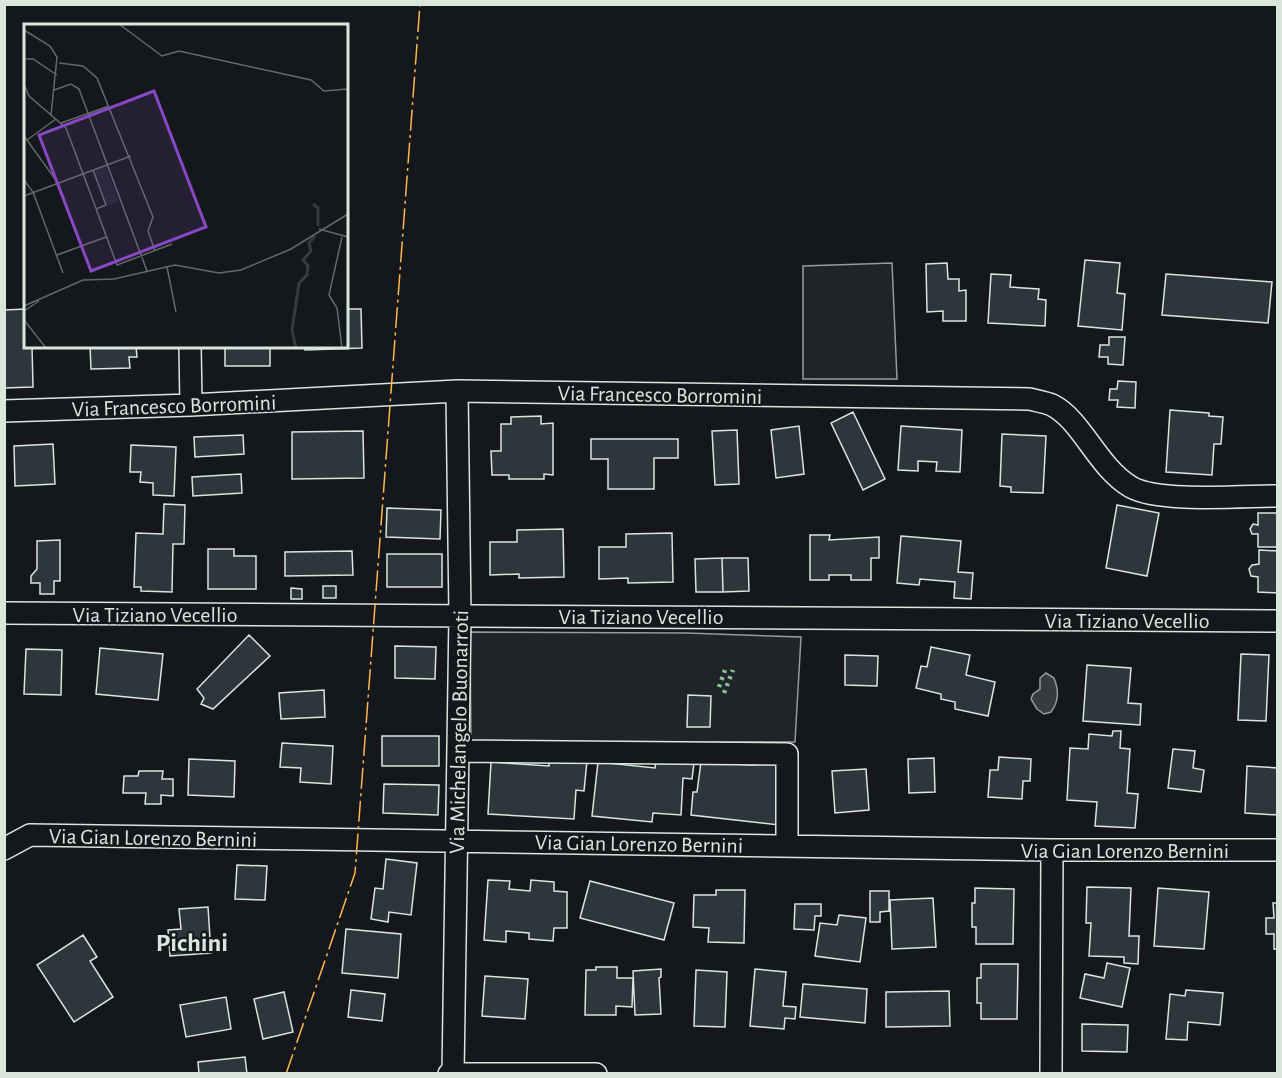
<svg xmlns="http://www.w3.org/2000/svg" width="1282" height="1078" viewBox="0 0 1282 1078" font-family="'Alegreya Sans',sans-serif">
<rect width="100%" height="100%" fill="#14181c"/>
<path fill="#202428" stroke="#939e99" stroke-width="1.5" d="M892,263L897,379H803V266Z
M470,632L687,633L801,637L795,742L471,743Z"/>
<path fill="#363b3e" stroke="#939e99" stroke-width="1.5" d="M1046,673L1054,678C1059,691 1059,701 1051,712L1044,714L1037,709L1031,699L1033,694L1040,689V678Z"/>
<path fill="#2c363c" stroke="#d8e6dc" stroke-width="1.5" d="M1085,260L1120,263L1117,293L1125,294L1122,330L1078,326Z
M947,263L948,279H959V291L966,290V321H943V311L927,312L926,264Z
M991,274L1011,275L1010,287L1039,289L1038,299L1046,300L1045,326L988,323Z
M1166,274L1272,282L1268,323L1162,315Z
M26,309V346H32L33,387L4,388V310Z
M346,309H361L362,348L305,350V346H346Z
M1109,337H1125L1123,365L1108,364V357H1099L1100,345H1109Z
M90,346H136L137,357H129L130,368L91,369Z
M225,346H270V366H225Z
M1118,381L1136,382L1135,408L1117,407L1118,400H1109L1110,389H1117Z
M1170,410L1209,413V416L1223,417L1221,444H1214L1212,475L1166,472Z
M853,412L885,479L863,490L831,423Z
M541,416V424L553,423V475L544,474V479H509V475H492L491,451H501V424H511V417Z
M799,426L804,474L776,478L771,430Z
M901,426L962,430L960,472L936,471L937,462L918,461V471L898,470Z
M737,430L739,484L715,485L712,431Z
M363,431L364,478L292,479V432Z
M1002,434L1046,436L1043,493L1011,492V487L1000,486Z
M243,435L244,454L195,457L194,437Z
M591,439H678V458H654V489H608V459H591Z
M53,444L55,484L15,486L14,446Z
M131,445L176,447L174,496L153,495V483L140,482L141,472H130Z
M241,474L242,493L193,496L192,477Z
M164,504L185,505L184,544H173L172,592L141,591V587H134L136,533L163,534Z
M1117,505L1159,513L1147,576L1106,568Z
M387,508L441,510L440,539L386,537Z
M1258,513H1278V547H1258V534H1252L1250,529L1253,524L1258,525Z
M563,529L564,577L519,578V574L490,575V542H517V530Z
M672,533L673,582L628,583V578L599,579V547H626V534Z
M810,535H830L829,540L879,537V558H871V580H851V575H829V580H810Z
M901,536L961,541L958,572L973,573L971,599L954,598L955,582L920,579L919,585L897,583Z
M60,540V581H54V594H40V583H31V576L37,569V541Z
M208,549H234V556H256V589H208Z
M1259,550L1278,551V593L1258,592V577L1251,576L1249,569L1252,565L1259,564Z
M352,551L353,575L285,576V552Z
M387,554H442V587H387Z
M722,558L723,592H696L695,559Z
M722,558H748L749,591L723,592Z
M323,586H336V598H323Z
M291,588L302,589V599H291Z
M249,635L270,656L213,709L201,704L204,698L197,689Z
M395,646L436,647L435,679L395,678Z
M931,647L970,655L966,675L995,682L988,716L955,709V702L941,699V694L916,688L921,666L927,667Z
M100,648L163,654L158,700L96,694Z
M26,649L62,650L61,695L24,694Z
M1241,654L1269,655L1266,721L1238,720Z
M845,655L878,656L877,686L845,685Z
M1087,665L1131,668L1128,703L1141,704L1140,725L1083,721Z
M324,690L325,717L281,719L279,693Z
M688,695L711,696L710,727H687Z
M1113,731H1121L1120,748L1130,749L1127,793L1138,794L1135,828L1095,826L1097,802L1067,800L1070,748L1088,749L1089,734L1112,736Z
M382,736H439V766H382Z
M282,743L333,746L331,784L300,782L301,768L280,767Z
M1173,749L1195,751L1193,768L1204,770L1201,792L1168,788Z
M999,757L1031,759L1030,781H1023L1022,799L988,797L990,770H998Z
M549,758L587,761L584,791L576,790L574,819L488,814L491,762L549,766Z
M934,758L935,792L909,793L908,759Z
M189,759L235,761L234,797L188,795Z
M656,759L694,763L692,779L683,778L681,815L653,813L652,822L592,816L598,762L655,768Z
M701,762L751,765L781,763L779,825L691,815L693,792H697Z
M1247,766L1278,768V815L1245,813Z
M866,769L869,810L835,813L832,771Z
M139,771H163L162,779H173V796L161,795V804H145L146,793H123L124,776H138Z
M384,784L439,785L438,815L383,813Z
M386,859L417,863L411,915L389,912L388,922L371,919L375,888L383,889Z
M237,865L267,866L265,900L235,899Z
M488,880L510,881L509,889L530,891L531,880L554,882V891L567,892V928H554L553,941L529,939V933L506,931V942L484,940Z
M590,881L674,903L664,940L580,918Z
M1087,887L1131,888L1129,936H1139L1138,964L1124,963V957L1089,956L1091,923H1086Z
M975,888L1014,889L1013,944H976V927H972V903H975Z
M1158,888L1209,892L1204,949L1154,946Z
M716,890H745L744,943L708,942L709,928L693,927L694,895H716Z
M870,891H889V911L880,912V922H870Z
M933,898L936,947L892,949L890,900Z
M1273,903H1278V949H1274V934H1266V918H1274Z
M795,904H821V916H815L814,930L794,929Z
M208,907L211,953L170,956L168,930L181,929L179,909Z
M839,915L866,918L860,962L815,956L820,923L837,925Z
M346,929L401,934L398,978L342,973Z
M83,935L97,957L90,961L113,997L74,1022L37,965Z
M1107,963L1130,968L1122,1007L1080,998L1085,974L1104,978Z
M981,964H1018L1017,1019H981V1003H977V978H981Z
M596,967H617V978H633L632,1007L616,1006V1015H585L586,970H596Z
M661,969V977L659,978L661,1014L635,1015L633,971Z
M755,969L786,972L783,1006L796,1007L795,1019L785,1018L784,1029L750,1026Z
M696,970L727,972L725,1027L694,1026Z
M485,976L528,979L525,1019L482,1016Z
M803,984L867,989L865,1023L800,1017Z
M351,990L385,994L382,1021L348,1017Z
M1186,990L1223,993L1220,1025L1188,1022L1187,1040L1166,1039L1170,994L1185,996Z
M949,991L950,1026L886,1027V992Z
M284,992L293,1032L263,1039L254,999Z
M226,997L231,1029L186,1037L180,1005Z
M1082,1024L1128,1025L1127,1052L1082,1051Z
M245,1057L247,1074H199L198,1062Z"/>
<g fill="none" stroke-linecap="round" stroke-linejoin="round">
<defs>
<path id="minor" d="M190,346L191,405
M4,411L191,405L457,391L1030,399C1037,401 1045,402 1052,405C1082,420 1097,467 1131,487C1159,503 1244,496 1278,496
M4,613L1278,621
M458,751L787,754V845
M4,849L30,835L1052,850H1278
M449,1074H596
M453,1074L460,615L457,391
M1051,1074L1052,850"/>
</defs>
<use href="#minor" stroke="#d8e6dc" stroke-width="24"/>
<use href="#minor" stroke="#14181c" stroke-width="21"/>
<path stroke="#8ac095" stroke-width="4.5" stroke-dasharray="3 4.5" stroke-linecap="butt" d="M719,687L725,670
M724,693L733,670"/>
<path stroke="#ffb74d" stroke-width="1.5" stroke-dasharray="21 4.5 3 4.5" stroke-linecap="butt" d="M286,1074L355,873L420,4"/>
</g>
<g text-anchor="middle" stroke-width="4.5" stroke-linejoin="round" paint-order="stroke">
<g font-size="22" fill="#d8e6dc" stroke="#14181c">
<text transform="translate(660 394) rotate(1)" y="8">Via Francesco Borromini</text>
<text transform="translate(174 405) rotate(-2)" y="8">Via Francesco Borromini</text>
<text x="155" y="622">Via Tiziano Vecellio</text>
<text x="641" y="624">Via Tiziano Vecellio</text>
<text x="1127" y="628">Via Tiziano Vecellio</text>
<text transform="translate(458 732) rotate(-89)" y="8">Via Michelangelo Buonarroti</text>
<text transform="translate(153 837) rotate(1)" y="8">Via Gian Lorenzo Bernini</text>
<text transform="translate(639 843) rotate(1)" y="8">Via Gian Lorenzo Bernini</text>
<text x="1125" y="858">Via Gian Lorenzo Bernini</text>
</g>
<g font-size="26" font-weight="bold" fill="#d8e6dc" stroke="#14181c">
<text x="192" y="951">Pichini</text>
</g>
</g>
<g transform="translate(24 24)">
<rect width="324" height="324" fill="#14181c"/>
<path d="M82,143L95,178L83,182L70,147Z" fill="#202428"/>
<path fill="none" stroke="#363b3e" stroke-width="3" d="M289,180L294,184V202M272,324L268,306L275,259L283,251L284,242L279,236L287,227L285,219L291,212"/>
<path fill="none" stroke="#626a69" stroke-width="1.5" d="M95,0L138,32L155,27L287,56L300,67L324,65M0,6L26,22L33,33L27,91M0,35H9L33,51M35,39L59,42L73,54L129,193L124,207L131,227M0,60L5,72L42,104L93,241L148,220M30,66L47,60L55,65L123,247M37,99L85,82M0,112L34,159L64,240M3,116L32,95M69,146L82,181L72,185M0,156L9,168L39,249M0,172L107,132M295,205L324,213M318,213L305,271L313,284L318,324M33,231L82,213M143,243L152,288M0,282L59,256L90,255L151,241L195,249L217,246L267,225L324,190M0,287L15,277M0,296L22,324"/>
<path fill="#8948c3" fill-opacity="0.15" stroke="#8948c3" stroke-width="3" d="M130,67L182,203L67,247L15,111Z"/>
<rect width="324" height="324" fill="none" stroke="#d8e6dc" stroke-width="3"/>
</g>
<rect width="1282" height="1078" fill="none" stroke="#d8e6dc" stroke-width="12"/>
</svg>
